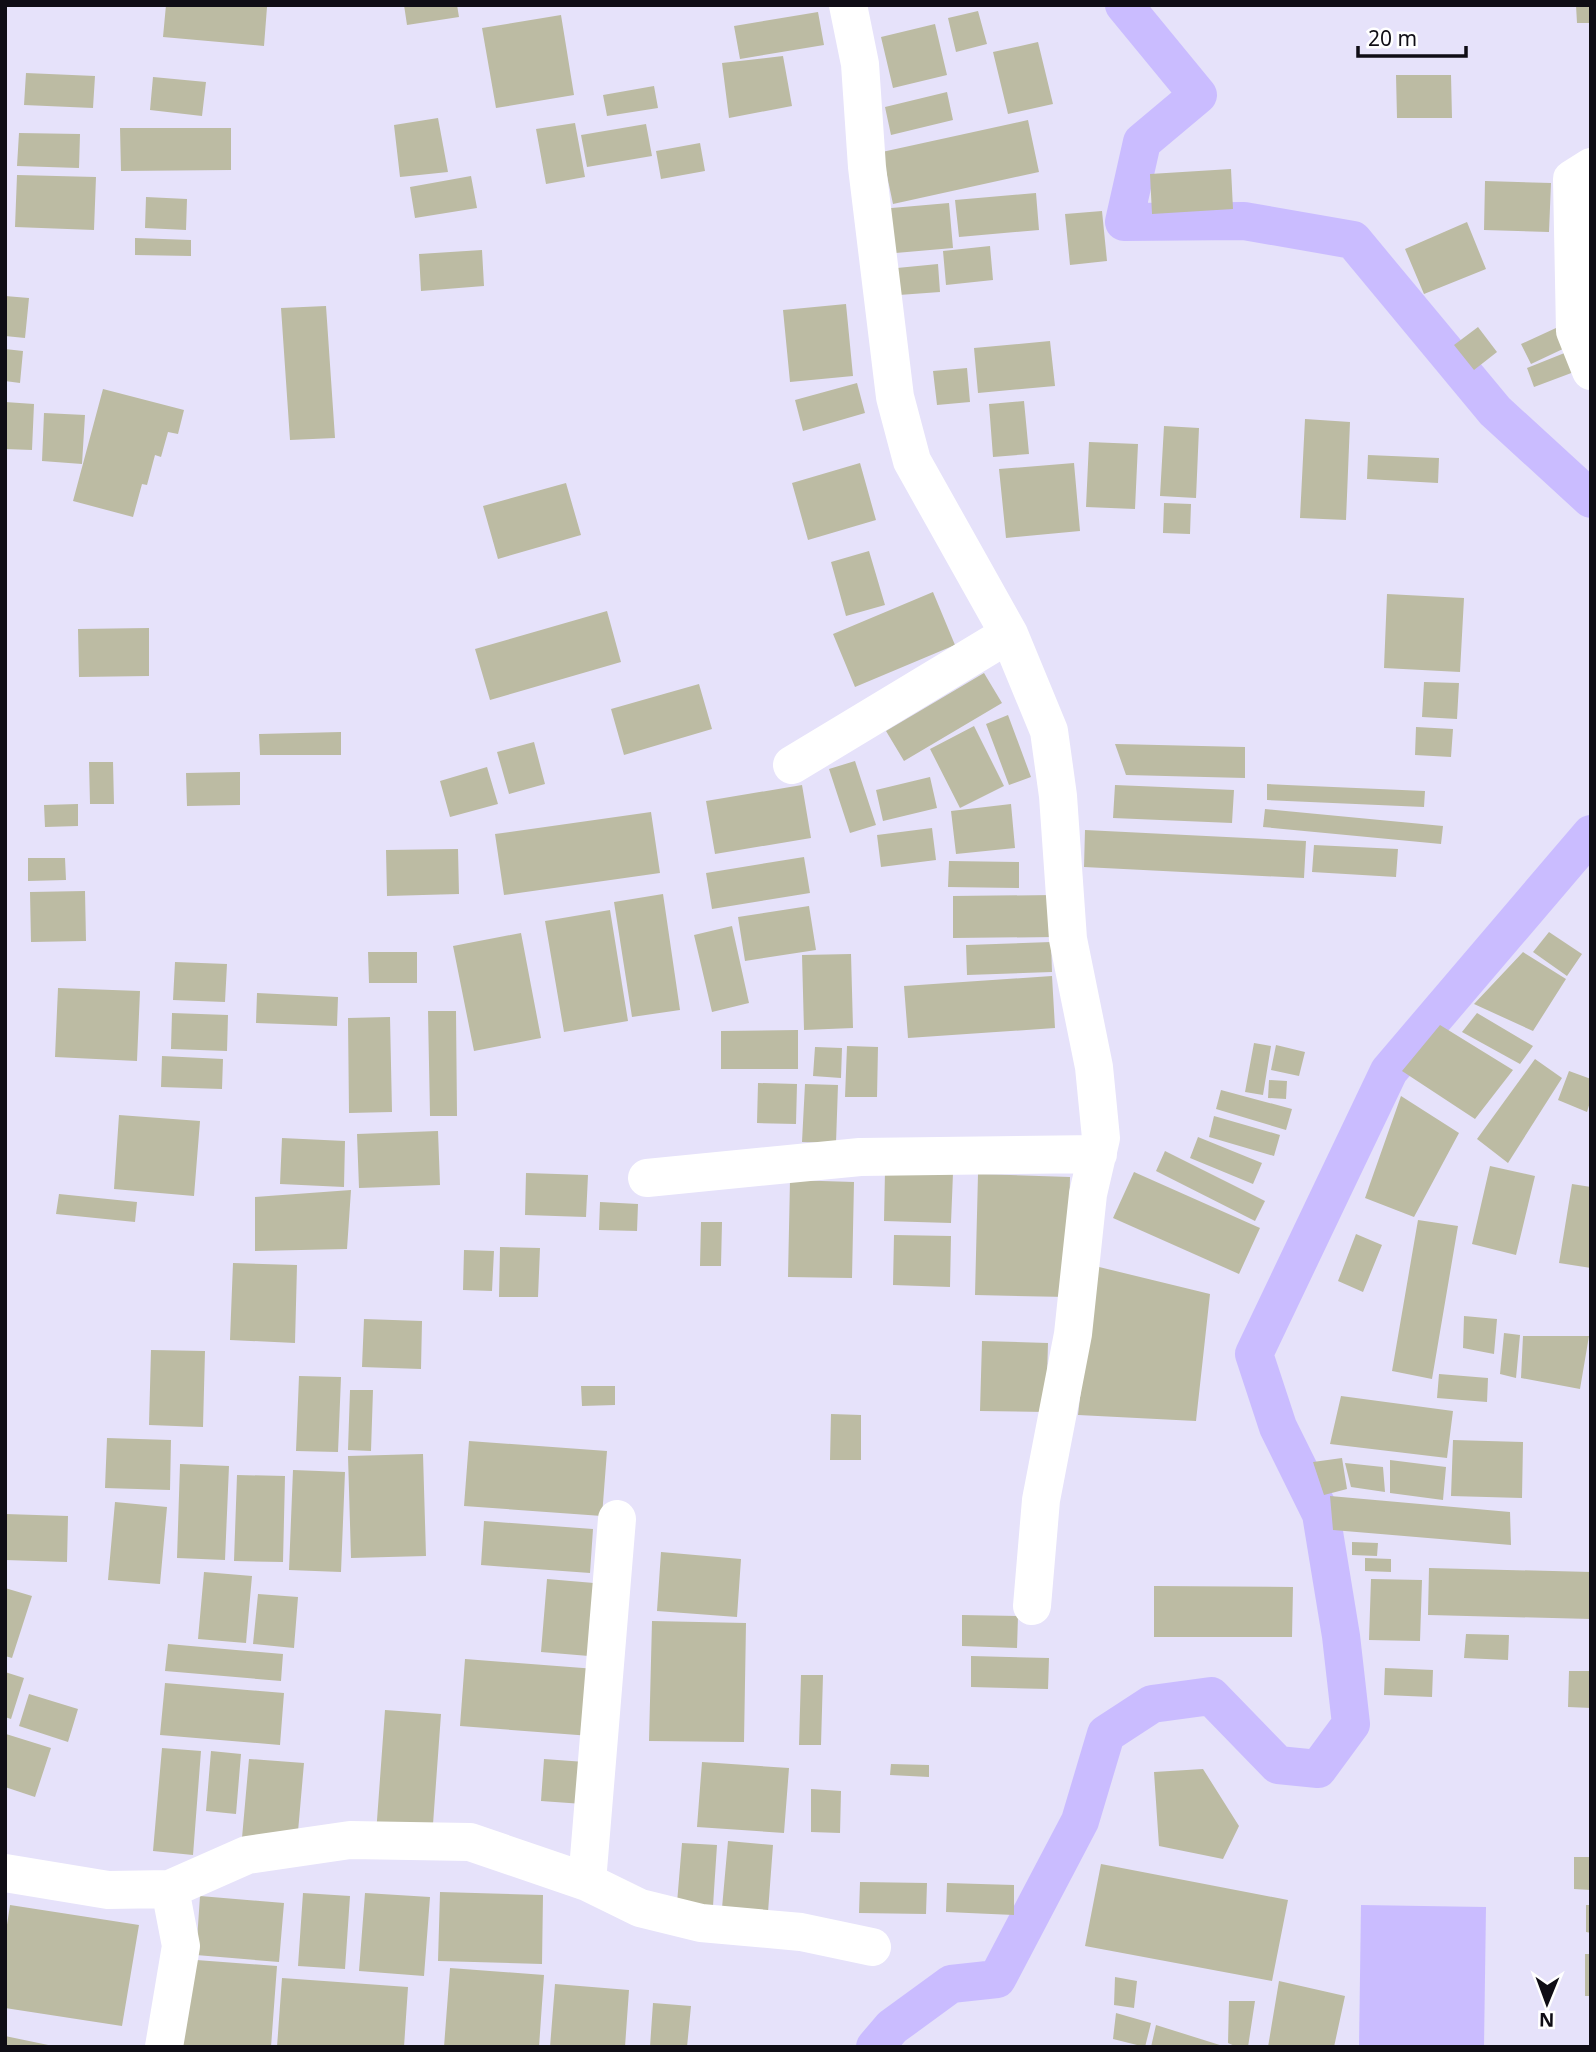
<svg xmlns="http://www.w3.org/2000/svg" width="1596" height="2052" viewBox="0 0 1596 2052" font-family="'Noto Sans',sans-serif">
<rect width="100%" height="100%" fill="#e6e2fa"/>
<path fill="#cabcff" d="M1361,1905L1486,1907L1484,2047H1359Z"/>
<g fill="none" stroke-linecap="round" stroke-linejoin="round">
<path stroke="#cabcff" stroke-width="38" d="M1124,5L1198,95L1142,142L1124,222L1244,221L1353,240L1495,411L1591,499
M875,2047L892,2027L951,1984L997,1979L1080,1821L1106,1734L1152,1704L1211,1696L1278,1765L1318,1769L1351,1724L1341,1636L1321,1514L1278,1427L1254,1354L1389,1071L1591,834"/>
</g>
<path fill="#bcbba3" d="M166,5L267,7L264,46L163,37Z
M404,5H457L459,17L407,25Z
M1576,5H1591V23H1577Z
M978,11L987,44L956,52L948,18Z
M818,12L824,45L740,59L734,26Z
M561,15L574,95L496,108L482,28Z
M935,24L947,75L893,88L881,37Z
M1038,42L1053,104L1008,114L993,52Z
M783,56L792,106L729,118L722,63Z
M26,73L95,76L93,108L24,105Z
M1396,75H1451L1452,118H1397Z
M153,77L206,82L202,116L150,110Z
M654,86L658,108L607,116L603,95Z
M947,92L953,120L891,135L885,107Z
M438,118L448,172L400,177L394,125Z
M1028,120L1039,172L893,204L882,152Z
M575,123L585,177L546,184L536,129Z
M646,124L652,156L587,167L581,135Z
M120,128H231V170L121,171Z
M19,133L80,134L79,168L17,166Z
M700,143L705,171L661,179L656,151Z
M1231,169L1233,209L1152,214L1150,174Z
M17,175L96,177L94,230L15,227Z
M471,176L477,208L415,218L410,187Z
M1485,181L1551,183L1549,232L1484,230Z
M1036,193L1039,230L959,237L955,200Z
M146,197L187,199L186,230L145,228Z
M949,203L953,248L884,254L880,209Z
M1102,211L1107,261L1070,265L1065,214Z
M1467,222L1486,269L1424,294L1405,249Z
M135,238L191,240V256L135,255Z
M990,246L993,280L946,285L943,251Z
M482,250L484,286L421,291L419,254Z
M938,264L940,292L899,295L897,268Z
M5,296L29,298L25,338L5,336Z
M846,304L853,376L790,382L783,310Z
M326,306L335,438L290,440L281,308Z
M1478,327L1497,352L1474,370L1454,345Z
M1556,328L1565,348L1531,364L1521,344Z
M1050,341L1055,386L978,393L974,348Z
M5,349L23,351L20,383L5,381Z
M1567,352L1574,372L1534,387L1527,368Z
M967,368L970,402L937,405L933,371Z
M857,383L865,413L803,431L795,400Z
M103,389L184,410L178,434L168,432L161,457L155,455L147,485L142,484L133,517L73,501Z
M1024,401L1029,454L993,457L989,404Z
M5,402L34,404L32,450L5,449Z
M44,413L85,415L82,464L42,461Z
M1305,419L1350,422L1346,520L1300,518Z
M1164,426L1199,428L1196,498L1160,496Z
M1089,442L1138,444L1135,509L1086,507Z
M1368,455L1439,458L1438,483L1367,479Z
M860,463L876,520L808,540L792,483Z
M1074,463L1080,531L1006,538L999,469Z
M566,483L581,535L498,559L483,506Z
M1164,503L1191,504L1190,534L1163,533Z
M869,551L885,605L846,616L831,562Z
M933,592L955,645L855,687L833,634Z
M1387,594L1464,598L1460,672L1384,668Z
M607,611L621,662L490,700L475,649Z
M149,628V676L79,677L78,629Z
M984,673L1002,703L904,761L886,731Z
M1424,682L1459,683L1457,719L1422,717Z
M699,684L712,729L624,755L611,709Z
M1008,715L1031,777L1009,785L986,724Z
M974,726L1004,786L960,808L930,749Z
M1416,727L1453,729L1451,757L1415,755Z
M341,732V755H260L259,734Z
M534,742L545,784L509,794L497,752Z
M1115,744L1245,747V778L1126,775Z
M855,761L876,825L850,833L829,769Z
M89,762H113L114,804H90Z
M487,767L498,804L450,817L440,781Z
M240,772V805L187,806L186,773Z
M930,777L937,808L883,821L876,790Z
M1267,784L1425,791L1424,807L1267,800Z
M802,785L811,838L715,854L706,801Z
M1115,785L1234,790L1232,823L1113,818Z
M78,804V826L45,827L44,805Z
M1011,804L1015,848L956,854L951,811Z
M1265,809L1443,826L1441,844L1263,827Z
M651,812L660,873L504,895L495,834Z
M932,828L936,860L881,867L877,835Z
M1085,830L1306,841L1304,878L1084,867Z
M1314,845L1398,849L1396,877L1312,872Z
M458,849L459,894L387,896L386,850Z
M804,857L810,893L712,909L706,873Z
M28,858H65L66,880L28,881Z
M949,861L1019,862V888L948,887Z
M85,891L86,941L31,942L30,892Z
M663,894L680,1010L632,1017L614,902Z
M1054,895L1055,937L953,938V896Z
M809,906L816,950L745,961L738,917Z
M610,910L628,1021L564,1032L545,921Z
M732,926L749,1003L712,1012L694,935Z
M1549,932L1582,954L1567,976L1533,952Z
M521,933L541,1038L474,1051L453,946Z
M1051,942L1052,972L967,975L966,945Z
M368,952H417V983H369Z
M1523,952L1566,979L1533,1031L1474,1004Z
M851,954L853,1028L804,1030L802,955Z
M175,962L227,964L225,1002L173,1000Z
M1052,976L1055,1028L908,1038L904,986Z
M58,988L140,991L137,1061L55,1057Z
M257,993L338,997L337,1026L256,1023Z
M428,1011H456L457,1116H430Z
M172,1013L228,1015L227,1051L171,1049Z
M1477,1013L1533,1046L1520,1064L1462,1032Z
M390,1017L392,1112L349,1113L348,1018Z
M1440,1025L1513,1070L1475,1119L1402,1071Z
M798,1030V1069H721V1031Z
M1254,1043L1271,1046L1263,1095L1245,1092Z
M1276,1045L1305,1052L1299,1076L1271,1070Z
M847,1046L878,1047L877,1097H845Z
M815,1047L842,1048L841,1078L813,1076Z
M162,1056L223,1059L222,1089L161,1087Z
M1535,1059L1562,1078L1508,1163L1477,1139Z
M1569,1071L1591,1079V1099L1587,1112L1558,1100Z
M1269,1080L1287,1081L1286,1099L1268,1098Z
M758,1083L797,1084L796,1124L757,1123Z
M805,1084L838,1085L836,1143L802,1142Z
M1221,1090L1292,1109L1286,1130L1216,1109Z
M1401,1096L1459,1133L1414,1217L1365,1198Z
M119,1115L200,1121L194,1196L114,1189Z
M1214,1116L1280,1135L1274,1156L1209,1137Z
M438,1131L440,1185L359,1188L357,1134Z
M1198,1137L1262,1163L1253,1184L1190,1158Z
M282,1138L345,1141L344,1187L280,1184Z
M1165,1151L1265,1201L1255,1221L1156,1171Z
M1490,1166L1535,1176L1516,1255L1472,1244Z
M885,1171L953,1173L951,1223L884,1221Z
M1134,1172L1260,1228L1239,1274L1113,1218Z
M526,1173L588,1175L586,1217L525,1215Z
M978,1174L1070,1177L1067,1297L975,1295Z
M790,1180L854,1182L852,1278L788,1277Z
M1572,1184L1591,1187V1268L1559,1263Z
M351,1190L347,1249L255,1251V1197Z
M59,1194L137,1202L135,1222L56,1214Z
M600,1202L638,1204L637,1231L599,1230Z
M1418,1220L1458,1226L1432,1379L1392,1371Z
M701,1222H722L721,1266H700Z
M1356,1234L1382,1245L1363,1292L1338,1281Z
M894,1235L951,1236L950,1287L893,1285Z
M500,1247L540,1248L538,1297H499Z
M464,1250L494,1251L492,1291L463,1290Z
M233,1263L297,1265L295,1343L230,1340Z
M1095,1266L1210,1294L1196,1421L1078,1415Z
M1464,1316L1497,1319L1494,1354L1463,1348Z
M364,1319L422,1321L421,1369L362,1367Z
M1504,1333L1520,1335L1516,1378L1500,1374Z
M1523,1336H1589L1580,1389L1521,1378Z
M982,1341L1048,1343L1046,1412L980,1411Z
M151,1350L205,1351L203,1427L149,1425Z
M1439,1374L1488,1378L1487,1402L1437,1398Z
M299,1376L341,1377L338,1452L296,1451Z
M581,1386H615V1405L582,1406Z
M350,1390H373L371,1451L348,1450Z
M1341,1396L1453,1411L1447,1458L1330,1444Z
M831,1414L861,1415V1460H830Z
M107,1438L171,1440L170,1490L105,1488Z
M1453,1440L1523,1442L1522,1498L1451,1496Z
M469,1441L607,1451L602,1516L464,1506Z
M423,1454L426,1556L351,1558L348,1456Z
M1342,1458L1347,1489L1324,1495L1313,1462Z
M1390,1460L1446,1467L1443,1500L1390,1493Z
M1345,1463L1383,1467L1385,1492L1351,1487Z
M180,1464L229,1466L225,1560L177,1558Z
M293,1470L345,1472L341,1572L289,1570Z
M237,1475L285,1476L283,1562L234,1561Z
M1330,1496L1510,1512L1511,1545L1333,1530Z
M115,1502L167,1507L160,1584L108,1580Z
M5,1514L68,1516L67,1562L5,1560Z
M484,1521L593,1529L590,1573L481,1565Z
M1352,1542L1378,1543L1377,1556L1352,1555Z
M661,1552L741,1559L737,1617L657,1611Z
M1365,1558L1391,1559V1572L1365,1571Z
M1429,1568L1591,1572V1619L1428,1615Z
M204,1572L252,1576L246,1643L198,1639Z
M547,1579L594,1583L589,1656L541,1652Z
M1371,1579L1422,1580L1420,1641L1369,1640Z
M1154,1586L1293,1587L1292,1637H1154Z
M5,1588L32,1596L12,1658L5,1656Z
M258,1594L298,1597L294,1648L253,1644Z
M962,1615L1018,1616L1017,1648L962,1646Z
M652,1621L746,1623L744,1742L649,1741Z
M1466,1634L1509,1635L1508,1660L1464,1658Z
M168,1644L283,1654L281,1681L165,1671Z
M971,1656L1049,1658L1048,1689L971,1687Z
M465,1659L596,1669L591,1736L460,1726Z
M1385,1668L1433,1670L1432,1697L1384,1695Z
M1569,1671H1591V1708L1568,1707Z
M5,1672L24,1678L11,1719L5,1717Z
M801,1675H823L821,1745H799Z
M165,1683L284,1693L280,1745L160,1735Z
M29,1694L78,1709L68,1742L19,1726Z
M385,1710L441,1714L432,1838L376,1834Z
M6,1734L51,1748L35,1797L5,1787Z
M162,1748L201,1751L193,1855L153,1851Z
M211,1751L241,1754L236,1814L206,1811Z
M249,1759L304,1763L297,1843L242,1838Z
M544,1759L585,1762L583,1804L541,1801Z
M702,1762L789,1768L784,1833L697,1827Z
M891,1764L929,1765V1777L890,1775Z
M1203,1769L1239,1826L1223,1859L1159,1846L1154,1772Z
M811,1789L841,1791L840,1833L811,1832Z
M728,1841L773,1845L768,1912L722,1908Z
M682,1843L717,1845L713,1906L677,1903Z
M1574,1857H1591V1890L1574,1889Z
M1101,1864L1288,1900L1272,1981L1085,1946Z
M860,1882L927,1883L926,1914L859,1913Z
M947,1883L1014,1885V1915L946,1912Z
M440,1892L543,1895L542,1964L438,1961Z
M303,1893L350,1896L345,1969L298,1966Z
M365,1893L430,1897L424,1976L359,1971Z
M200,1896L284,1903L279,1962L196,1955Z
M10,1905L139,1925L122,2026L5,2008V1938Z
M1586,1905H1591V1933L1586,1932Z
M1585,1954H1591V1996H1585Z
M183,1959L277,1966L271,2047H177Z
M450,1968L544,1975L539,2047H444Z
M1115,1977L1137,1981L1134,2008L1114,2005Z
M282,1978L408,1987L404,2047H277Z
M1279,1981L1345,1996L1334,2047H1268Z
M555,1984L629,1990L625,2047H550Z
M1229,2001H1255L1248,2047H1237L1228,2043Z
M653,2003L691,2006L687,2047H650Z
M1116,2013L1151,2023L1145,2047L1113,2039Z
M1156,2025L1223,2046V2047H1151Z
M5,2036L53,2046V2047H5Z"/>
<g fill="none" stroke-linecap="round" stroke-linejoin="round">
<path stroke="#fff" stroke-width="38" d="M848,5L860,64L867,167L895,397L912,461L1009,634L1049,731L1058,796L1068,939L1094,1067L1101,1138L1088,1194L1073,1334L1041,1500L1032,1606
M1591,167L1572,179L1575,331L1591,371
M792,765L1009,634
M647,1178L860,1157L1098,1154
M5,1873L108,1890L170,1889L247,1855L350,1840L470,1842L587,1882L640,1908L701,1923L801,1932L872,1947
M587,1882L617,1519
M164,2047L181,1946L170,1889"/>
</g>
<rect width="1596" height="2052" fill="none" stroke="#0f0d15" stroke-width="14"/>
<g transform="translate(1547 2003) rotate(181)" stroke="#ffffff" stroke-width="5" paint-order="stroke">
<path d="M0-5L12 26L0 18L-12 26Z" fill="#0f0d15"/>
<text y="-10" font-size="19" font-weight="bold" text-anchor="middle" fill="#0f0d15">N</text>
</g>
<path d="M1358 46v10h108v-10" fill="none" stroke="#0f0d15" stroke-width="3.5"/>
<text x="1368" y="46" font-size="21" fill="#0f0d15" stroke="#ffffff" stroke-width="5" paint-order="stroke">20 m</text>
</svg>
